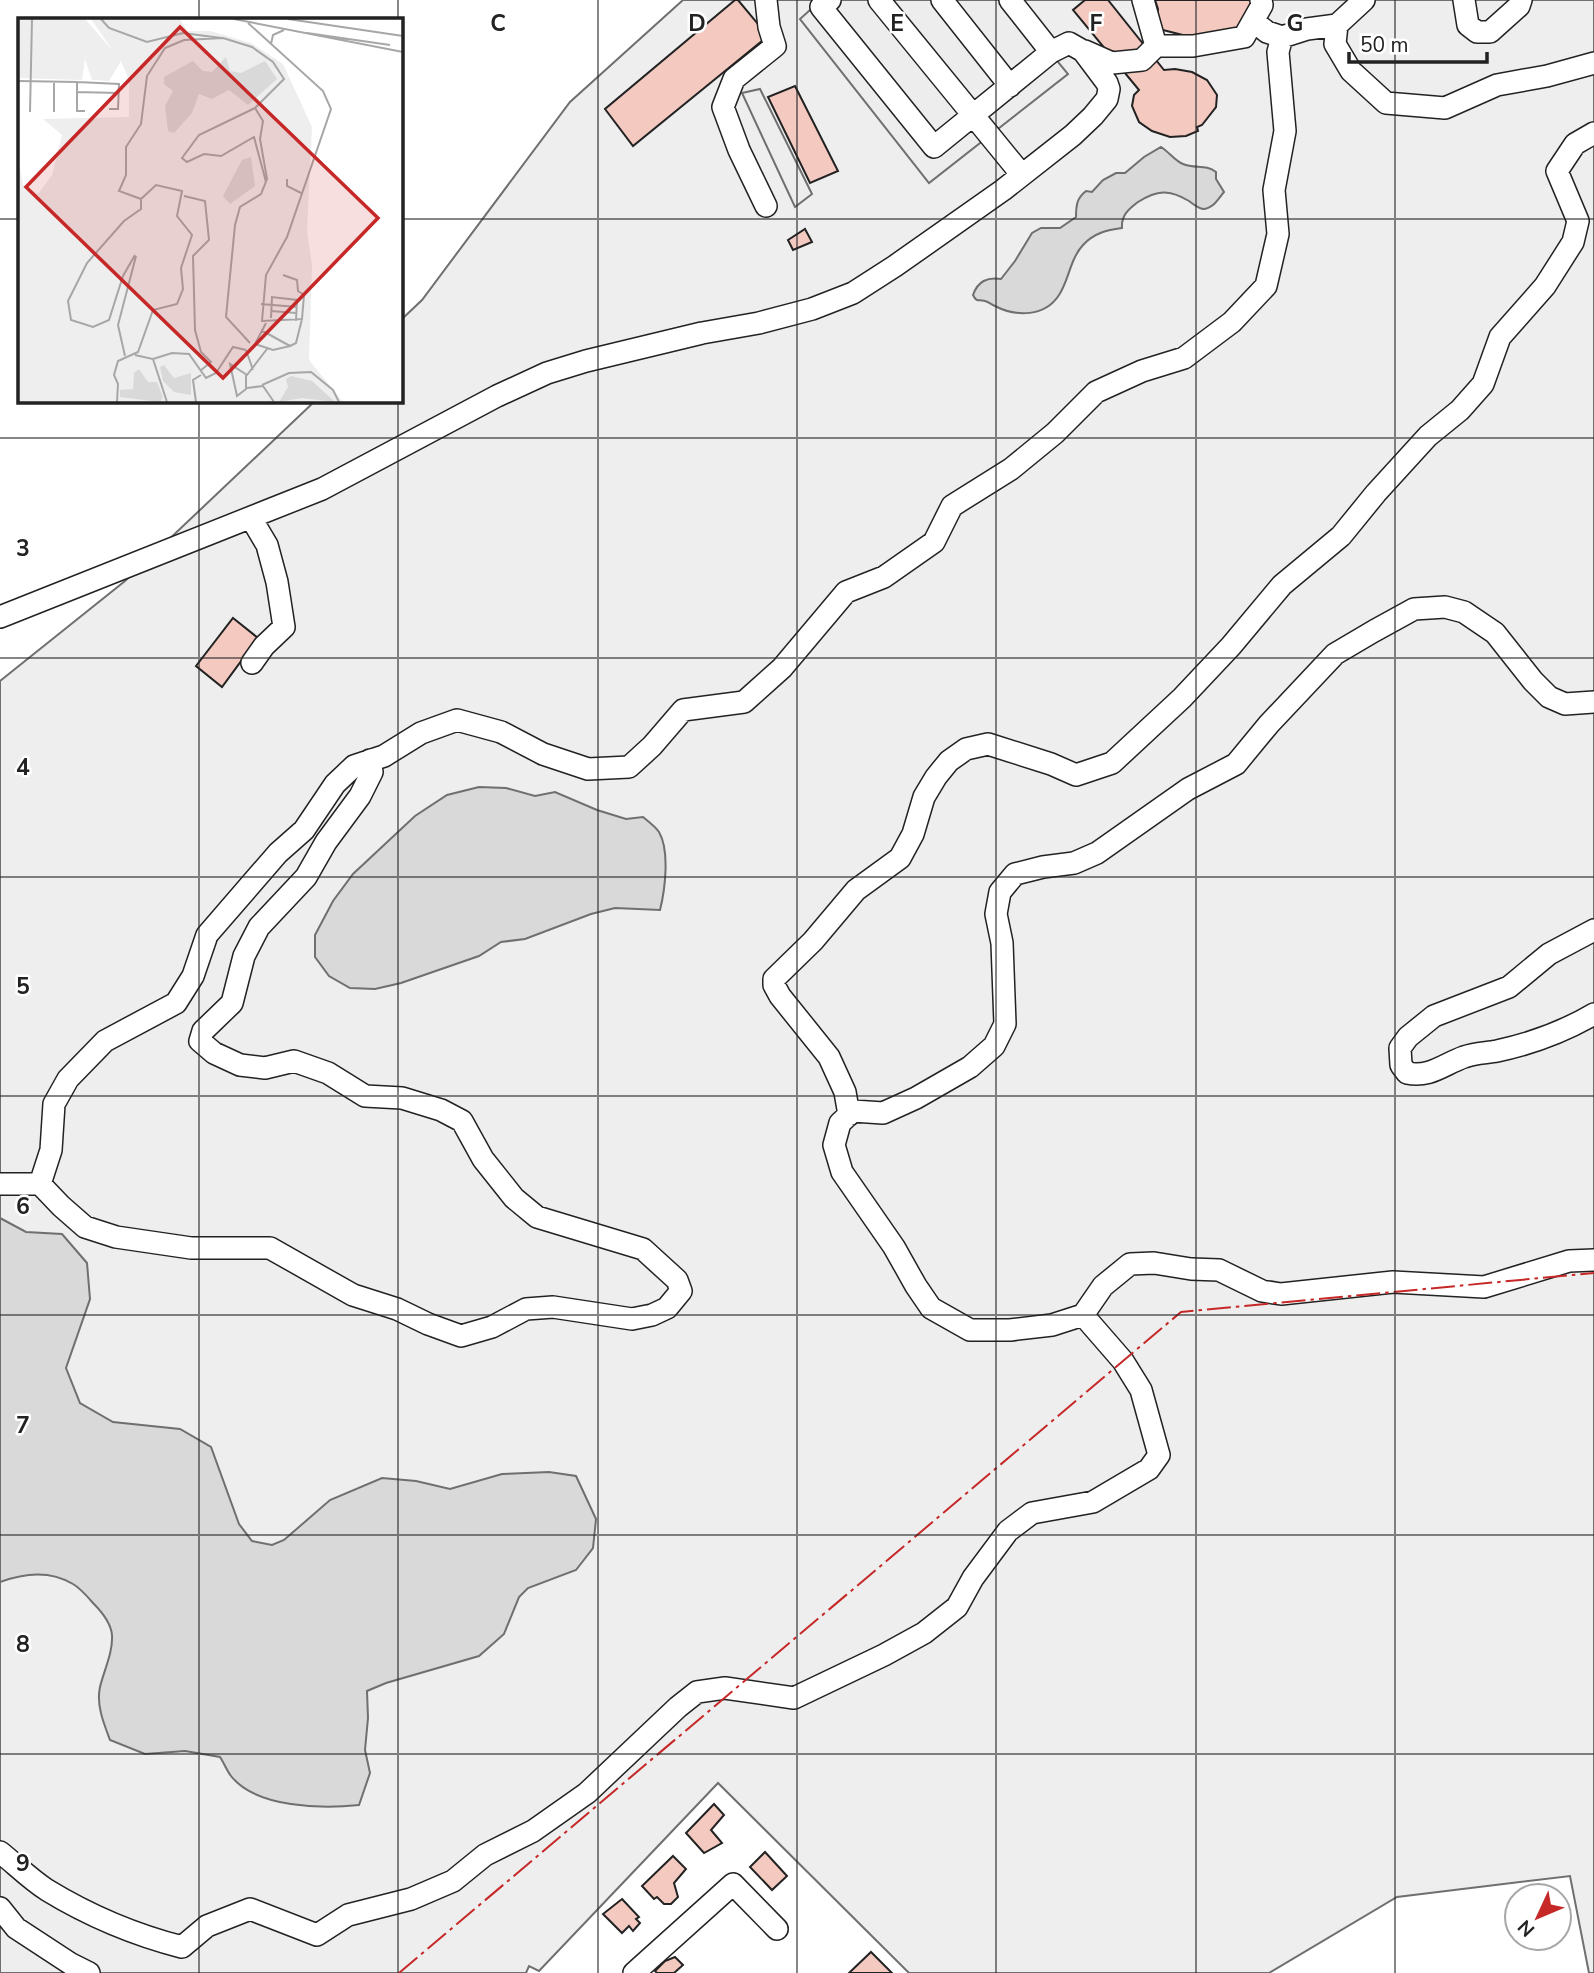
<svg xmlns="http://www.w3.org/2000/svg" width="1594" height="1973" viewBox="0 0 1594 1973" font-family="'Nunito Sans',sans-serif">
<rect width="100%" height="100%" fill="#fff"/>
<path fill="#eee" stroke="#6f6f6f" stroke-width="2" d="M683,0H1594V1973H1589L1570,1876L1397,1897L1269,1973H909L718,1783L539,1971L529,1966L526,1973H0V681L125,581L315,401H401V320L422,300L570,102Z"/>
<path fill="#ededed" stroke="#6f6f6f" stroke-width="2" d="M821,0H1007L1068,74L929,183L800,19Z
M760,89L812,194L795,207L742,93Z"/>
<path fill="#d9d9d9" stroke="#6f6f6f" stroke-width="2" d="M1161,147C1169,152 1175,161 1183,164C1195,169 1206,164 1216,172V179L1224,192C1218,199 1213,209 1203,209C1198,208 1193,204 1189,201C1169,189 1157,190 1138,202C1129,209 1121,215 1122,228C1107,230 1094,233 1083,245C1070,259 1069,280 1059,295C1045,317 1016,317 995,306C992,305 989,302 985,301C978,299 977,303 973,295C978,281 987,277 1001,279L1015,261L1032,233L1041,228H1060L1076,217C1076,205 1077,198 1086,191L1092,192L1103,180L1116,173H1125L1144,157Z
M479,787L506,788L535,796L555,792L597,810L626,819L643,817C648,821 656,827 659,832C670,851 665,890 660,910L615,908L591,914L525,939L501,942L479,956L401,983L375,989L350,988L329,976L315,957V935L333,901L353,874L415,816L447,795Z
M0,1218L26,1232L62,1234L87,1263L90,1299L66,1368L80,1403L113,1422L180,1429L211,1447L239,1524L252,1541L272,1545L284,1540L330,1500L382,1478L416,1481L450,1489L502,1474L549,1472L576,1476L596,1519L593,1548L576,1570L528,1588L519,1597L504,1634L479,1656L386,1683L367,1691L368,1718L365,1750L370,1773L359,1805C323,1809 256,1808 231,1776C227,1771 224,1763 220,1757L185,1751L145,1754L110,1740C104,1724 96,1705 100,1687C104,1670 113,1653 112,1635C111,1623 100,1610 93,1603C87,1596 80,1588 73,1584C50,1570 24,1573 0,1582Z"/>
<path fill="#f3c9c0" stroke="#222" stroke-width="2" d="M735,0H738L768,36L633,146L605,109Z
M1085,0H1108L1164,70L1175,69L1192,72L1207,80L1217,95L1216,107L1202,125L1197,127L1198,131L1186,136L1170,137L1152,131L1139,122L1132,106L1134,95L1139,90L1073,10Z
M1155,0H1252L1234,48L1155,28L1158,9Z
M795,86L838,171L810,183L768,97Z
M805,229L812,242L793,250L788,240Z
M233,618L258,638L222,687L196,666Z
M714,1804L724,1815L711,1830L722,1843L704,1853L686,1833Z
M765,1852L787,1876L772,1890L750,1867Z
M673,1856L686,1869L674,1883L678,1897L671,1904H664L657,1897L654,1899L642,1886Z
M622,1899L639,1917L636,1919L640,1923L633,1931L629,1926L622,1933L603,1914Z
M871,1952L892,1973H849Z
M675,1957L683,1965L674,1973H657L655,1971L665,1961Z"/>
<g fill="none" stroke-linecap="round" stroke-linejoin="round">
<defs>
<path id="minor" d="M879,0L1022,175
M942,0L1010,86
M1010,0L1051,52
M1143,0L1156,46
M1464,0L1468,25L1477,32H1490L1519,6L1521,0
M1253,21L1267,32L1282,37L1307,29L1337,25L1364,0
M1337,25L1335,44L1351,71L1386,103L1445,108L1497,85L1547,76L1594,63
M1085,51L1112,63L1142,60L1156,46H1193L1244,37L1262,5L1261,0
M766,206L739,150L723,107L734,79L775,46L769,27L766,0
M251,518L267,545L277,582L284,627L264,646L252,663
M0,617L322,489L497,396L547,373L586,361L702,333L759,323L812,309L853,293L895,266L1003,190L1073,135L1093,116L1107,99L1109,89L1107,83L1083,51L1069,43L1051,52L934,147L821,7L830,0
M1594,930L1549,954L1509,987L1434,1016L1408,1037L1400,1048L1401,1065L1407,1073C1430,1078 1444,1064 1464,1057C1474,1053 1486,1053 1497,1051C1530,1044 1565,1031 1594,1014
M849,1115L845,1092L829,1057L780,996L774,985V979L813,941L856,890L900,858L913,834L924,797L936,777L949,761L966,749L988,744L1051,764L1076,775L1112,763L1182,698L1231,646L1282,585L1341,536L1376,493L1428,436L1460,410L1483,384L1500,337L1545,286L1573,242L1578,221L1557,171L1575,144L1594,133
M0,1184H40L51,1150L54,1104L68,1079L105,1041L176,1003L193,976L207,935L278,853L304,830L335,784L354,766L384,756L421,733L457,720L501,732L543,754L588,769L629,767L652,746L683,710L744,702L782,668L846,592L884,577L934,542L952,506L1011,469L1055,433L1096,392L1142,371L1184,358L1232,322L1266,286L1278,234L1274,190L1285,131L1278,52L1282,37
M40,1184L61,1206L85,1227L116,1237L191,1248H270L353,1295L397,1309L428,1324L461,1336L492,1327L526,1309L553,1307L632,1319L652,1315L667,1308L681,1291L677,1280L643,1249L537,1217L514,1198L483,1159L462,1121L441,1110L402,1098L365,1096L328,1073L294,1061L265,1068L240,1065L214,1053L200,1041L203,1031L232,1003L244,956L259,927L306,877L326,842L360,796L372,772L370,760
M1083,1315L1103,1286L1130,1264L1154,1263L1191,1269L1219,1270L1262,1291L1281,1294L1393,1282L1484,1287L1569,1261L1594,1260
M0,1852C15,1864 30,1879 47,1890C88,1915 135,1935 182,1947L207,1926L250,1909L317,1935L348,1915L411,1899L453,1881L485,1855L533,1831L587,1793L678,1707L697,1692L725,1688L794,1698L884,1655L924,1633L957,1607L973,1578L1008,1531L1032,1513L1093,1502L1149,1469L1159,1455L1141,1390L1123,1361L1083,1315L1052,1325L1010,1330H970L931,1308L916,1286L894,1247L842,1172L834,1145L840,1123L853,1111L883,1113L916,1098L970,1067L994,1046L1005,1024L1002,943L996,914L1000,892L1015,874L1043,867L1074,863L1097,853L1188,789L1236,764L1269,724L1335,654L1374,631L1414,609L1445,607L1464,612L1495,633L1533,681L1549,697L1565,704L1594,702
M0,1908L16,1928L71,1964L89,1973
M634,1973L733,1884L777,1929"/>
</defs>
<use href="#minor" stroke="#222" stroke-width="24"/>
<use href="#minor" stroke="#fff" stroke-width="21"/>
<path stroke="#c62828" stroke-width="2" stroke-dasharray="24 5 3.5 5" stroke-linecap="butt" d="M399,1973L1181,1312L1594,1273"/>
</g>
<path fill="none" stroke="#222" stroke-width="2" stroke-opacity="0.55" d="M199,0V19M398,0V19M598,0V1973M797,0V1973M996,0V1973M1196,0V1973M1395,0V1973M0,219H19M401,219H1594M199,401V1973M398,401V1973M0,438H1594M0,658H1594M0,877H1594M0,1096H1594M0,1315H1594M0,1535H1594M0,1754H1594"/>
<g transform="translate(18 18)">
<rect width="385" height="385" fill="#fff"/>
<path d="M0,1H67L95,33L73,1H162L169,13H192L233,25L265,46L294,109L289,213L294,247L291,342L325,384H0V139L5,167L20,176L34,157L44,117L25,101L111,99V62L103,43L91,63L74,62L67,41L64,62L0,60Z" fill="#eee"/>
<path d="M208,39L212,53L223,55L247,43L259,61L230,87L211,72L194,81L181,76L174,95L156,115L150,113L147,88L155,73L146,66V59L175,43L185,53L194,54ZM233,139L237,168L212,186L205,178L224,142ZM146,347L156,360L173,355V377L156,374L145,363L142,349ZM121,351L130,364H139L145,379L142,384L102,379V372L115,371L116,355ZM273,358L294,363L317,384L284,380L261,384L270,369L268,361Z" fill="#d9d9d9"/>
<path fill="none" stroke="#a7a7a7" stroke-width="2" d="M83,1L91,10L129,24L165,15L203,20M216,1L385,34M270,1L385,18M230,5L305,73L313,91L269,219L248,257L244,303L284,301L286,277L280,273L279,262L265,257M289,15L372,27M253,26L255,17L266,12M0,63L59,64V93H67M36,64V94M59,64L101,66L100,91H91M59,74L100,75M237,90L181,117L164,140L169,144L186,136L203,138L236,119L248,164M12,94L14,1M269,161V168L283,175M166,178L187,183L191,222L175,238L177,312L183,334L193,344L182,353M117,237L105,258L91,302L75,309L53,302L50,283L69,245L106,203L123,191V182M243,286L279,289M253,293L278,295M253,300L254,279L279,282L278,303M248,305L237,326L255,332L272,328M243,312L272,328L278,325L284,301M228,332L235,352M117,337L135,341L149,384M107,338L100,307L118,238M135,341L154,335L171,336L188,360L198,355L215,329L228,332M228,357V371L219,378L212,346L229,357L249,331M244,367L271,355L293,354L315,372L321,384M229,370L245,368L256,384M99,384L100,366L96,357L100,343L120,334L135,292L159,286L165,271L163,250L174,217L159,198L164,173L138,167L123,181L101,173L108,157V129L123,106L129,58L147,30L166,22L205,20L234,29L255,44L266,61L237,90L245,103L242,121L249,161L243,176L222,189L217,207L208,299L232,325M178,384L175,362L183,357"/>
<path fill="#c62828" fill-opacity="0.15" stroke="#c62828" stroke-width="3.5" d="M162,9L360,200L205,360L8,169Z"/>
<rect width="385" height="385" fill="none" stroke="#222" stroke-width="3.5"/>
</g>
<g font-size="23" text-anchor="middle" font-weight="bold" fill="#222" stroke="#fff" stroke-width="5" stroke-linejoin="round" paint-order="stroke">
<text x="498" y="31">C</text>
<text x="697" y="31">D</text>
<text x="897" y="31">E</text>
<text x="1096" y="31">F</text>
<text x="1295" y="31">G</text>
<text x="23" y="556">3</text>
<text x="23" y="775">4</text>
<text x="23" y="994">5</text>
<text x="23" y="1214">6</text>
<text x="23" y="1433">7</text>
<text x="23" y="1652">8</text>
<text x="23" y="1871">9</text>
</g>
<g transform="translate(1538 1917) rotate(226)"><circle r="33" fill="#ffffff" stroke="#a7a7a7" stroke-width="2"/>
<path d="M0-5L12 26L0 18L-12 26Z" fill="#c62828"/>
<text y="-10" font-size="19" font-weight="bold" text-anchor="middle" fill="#222222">N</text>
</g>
<path d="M1349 52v10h138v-10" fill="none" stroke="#222222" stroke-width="3.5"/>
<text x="1360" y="52" font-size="21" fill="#222222" stroke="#ffffff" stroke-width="5" paint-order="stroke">50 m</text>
</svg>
